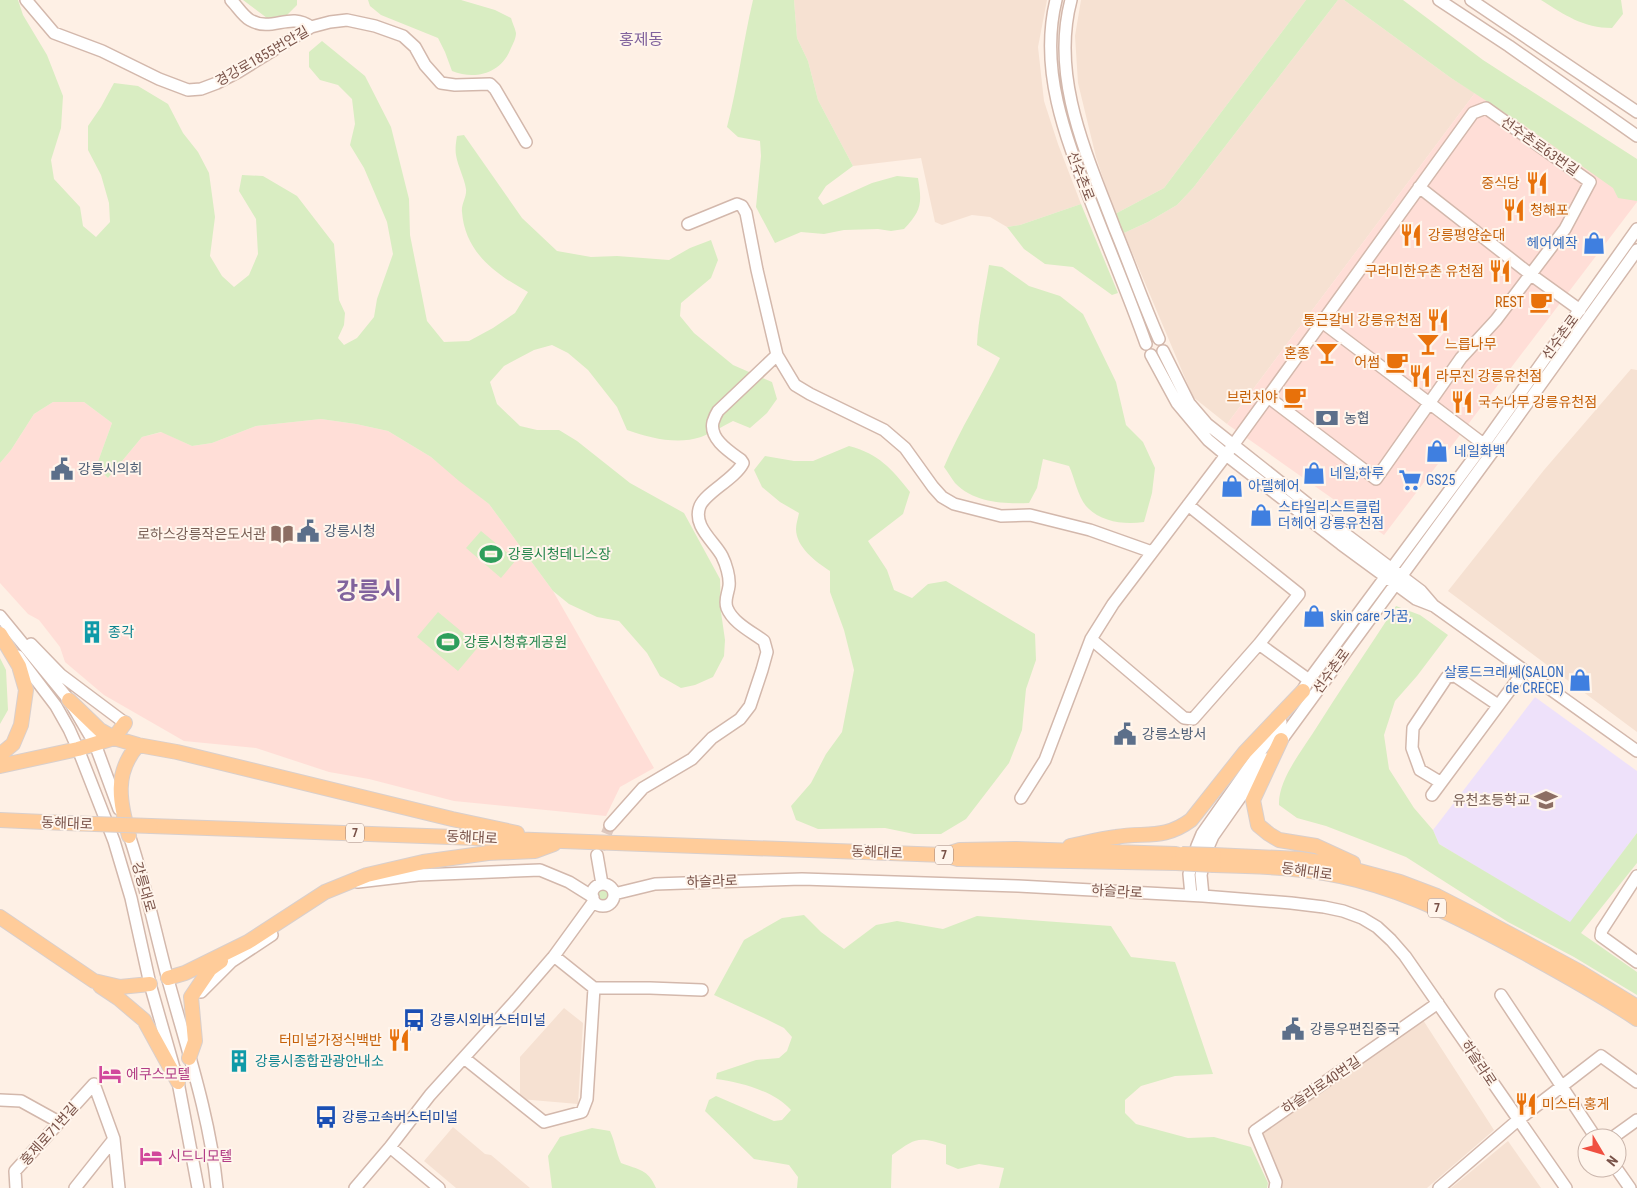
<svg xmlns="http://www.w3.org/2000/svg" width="1637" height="1188" viewBox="0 0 1637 1188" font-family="'Roboto Condensed','Noto Sans KR',sans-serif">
<rect width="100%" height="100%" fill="#fef0e5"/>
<path fill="#f6e1d2" d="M794,0H1047L1038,47L1044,101L1058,144L1081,204L1020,225L1007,227L990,217L972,215L942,225L935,222L921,158L853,166L818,100L808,61L797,38Z
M1081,0H1306L1164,188L1115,214L1096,157L1078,83L1075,36Z
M1338,0H1344L1451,78L1475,93L1227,424L1193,397L1124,233L1148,222L1177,205L1193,188Z
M1631,369L1637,370V732L1448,591L1544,470Z
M564,1008L583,1023L578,1104L520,1099V1057Z
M1423,1020L1494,1130L1427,1188H1272L1255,1138Z
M453,1127L485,1154L491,1155L530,1188H456L424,1161Z
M1508,1141L1541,1188H1451Z"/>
<path fill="#ffded7" d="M1475,93L1637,201V202L1384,535L1227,424Z
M53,402H84L112,423L96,467L108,478L142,437L162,432L192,446L212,443L256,426L321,419L356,424L388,431L431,457L489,504L553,591L654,768L620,787L606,816L454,801L369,779L329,772L256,748L184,741L104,695L65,662L60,647L39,620L28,614L0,583V463L11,450L34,414Z"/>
<path fill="#eee1fa" d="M1535,697L1637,771V833L1570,923L1439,844L1433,830Z"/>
<path fill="#d9edc2" d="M0,0H18L23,15L47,55L63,96L61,128L51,160L54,179L80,207L83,226L96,237L110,222L109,203L101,175L88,150V126L101,107L114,83L138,86L168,104L183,133L198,152L209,173L215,217L210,256L222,276L234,287L249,275L258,254L256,219L239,191L242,175L263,176L297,196L334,244L339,300L345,313L344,325L338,338L344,345L357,338L374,317L377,299L393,254L387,222L364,168L350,145L355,124L352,99L338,85L320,80L309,67V52L322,41L365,76L391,127L409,199L410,235L427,321L444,342L469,341L493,328L515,313L528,292C495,274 465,252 462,212C461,204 467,197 466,189C464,177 458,167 456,155C455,149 456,142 457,136L464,135L522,218L557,251L591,257L617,256L669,260L690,248L711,240L718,260L711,278L681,303L680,316L694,333L733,365L772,382L777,399L767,413L750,428L733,421C723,426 712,433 701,437C677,445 650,438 627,430L617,407L588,370L568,353L552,345L534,350L504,366L490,382L497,404L520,426L537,430H559L577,441L630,483L684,513L720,579L721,612L725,640L724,656L713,677L695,685L681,688L660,676L647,653L619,621L597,617L569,604L553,591L489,504L459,481L431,457L388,431L356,424L321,419L256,426L212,443L192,446L161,432L142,437L108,478L96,467L112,423L84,402H53L34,414L11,450L0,463Z
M243,0H297V5L287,15L267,18Z
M368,0H461L495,10L511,18C512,22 515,28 516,33C516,38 513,44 511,48C501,74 475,80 452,71L445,52L438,38L381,15L370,6Z
M753,0H794L797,38L808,61L818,100L853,166L826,186L818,198L823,205L872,183L897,176L918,178C922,203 922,210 904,229L891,231L878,229L844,230L824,234L801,232L775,243L756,207L761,156L760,141L738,137L727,127C738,85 743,42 753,0Z
M1306,0H1338L1193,188L1177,205L1148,222L1124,233L1115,214L1164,188Z
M1344,0H1403L1483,60L1637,159V201L1618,198L1613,188L1525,126L1451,78Z
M1541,0H1621L1623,14L1612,28C1583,28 1565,15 1541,0Z
M1081,204L1118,293L1112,295L1073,267L1045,264L1024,249L1007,227L1020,225Z
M989,265L1002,267L1029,286L1060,296L1083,314L1116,382L1126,425L1143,442L1155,468L1152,493L1144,522C1124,525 1100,522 1086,506C1078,497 1074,476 1069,466L1043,459L1037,488L1029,503C1004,504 974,503 955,483C951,478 948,472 944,467C960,429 982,395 1000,358L977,345C978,318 985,292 989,265Z
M849,446C879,454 892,469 910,492L903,514L868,541L887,570L894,590L912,598L928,584L946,581L1035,634L1036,660L1026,689L1022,730L1009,763L966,819L941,834H914L885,828L818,829L796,820L791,806L811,783L826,754L842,732L854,670L844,630L830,592V571C816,562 796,547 796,529C796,524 798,518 799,513L780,502L762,487L754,470L765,456L794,461H813Z
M481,531L516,560L501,578L466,548Z
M1396,606L1420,615L1448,635L1417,676L1395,701L1384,735L1389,769L1414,808L1433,830L1439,844L1570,922L1637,833V863L1581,933L1637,972V995L1574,957L1508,922L1406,857L1326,826L1297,818L1279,805C1278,781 1300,753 1313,733C1340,690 1368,649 1396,606Z
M438,612L479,646L458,671L417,637Z
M0,658L6,670L8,710L0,724Z
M597 895a6 6 0 1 1 12 0a6 6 0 1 1-12 0Z
M804,915L821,932L844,949L876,925L897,921L943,929L977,916L1111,926L1131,957L1175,962L1213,1074L1175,1076L1141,1086L1125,1100V1113L1136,1124L1188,1138L1214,1137L1251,1147L1268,1183L1267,1188H999L1004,1168L979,1164L958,1169L946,1164V1145C917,1136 916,1138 892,1155L891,1188H797L798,1177L789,1165L754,1159L705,1111L709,1100L716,1096L774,1121L782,1120L791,1110C774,1091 740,1082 716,1079L717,1073L756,1060L779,1058L787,1051L792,1037L784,1028L764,1018L714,995L744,940L782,918Z
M592,1128L610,1131C615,1142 616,1152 621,1163C639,1170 648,1169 656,1188H552L548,1156L560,1137Z"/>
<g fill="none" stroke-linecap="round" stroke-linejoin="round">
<path stroke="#ddc8be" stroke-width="11" stroke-dasharray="11 5.5" stroke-linecap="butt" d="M600,849L610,825"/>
<defs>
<path id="minor" d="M26,0L54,33L102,51L159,79L188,90L201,89L217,83L238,72L311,27L330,22L347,20L375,26L403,36L415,47L425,65L441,83L455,85L490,84L495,89L526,142
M231,0C237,6 243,16 250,20C273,33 289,11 311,27
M1056,0C1038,73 1068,143 1094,210C1111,254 1130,299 1146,344
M1071,0C1050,79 1088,157 1115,229C1130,265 1143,303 1159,339
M1439,0L1509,46L1637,136
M1471,0L1637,112
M1419,187L1530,274L1580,310
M688,224L737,204L742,206L746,213L757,270L777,355L795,385L810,394L884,430L905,448L933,487L942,497L954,504L1001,516L1030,515L1090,530L1152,552
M1322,322L1490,449
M1163,351L1189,403L1207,424L1348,536L1421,591L1433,605
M1151,355L1177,403L1208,440L1226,455L1341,544L1416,599L1434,606L1637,751
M0,616L69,700L95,744L119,809
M1091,639L1184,718L1193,719L1259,644L1299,594L1188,505
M31,644L61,675L125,723
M1259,644L1309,680
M18,656L56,706L69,729L78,749L114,841L131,898L150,984L178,1082L198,1188
M1299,696L1309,680L1484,444L1637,229
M1277,746L1493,451L1637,250
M1440,782L1420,770L1412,748L1413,728L1447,677L1455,676L1498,705
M1432,795L1524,671
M1021,798L1045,760L1091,639L1113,604L1226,455L1473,113L1486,108L1590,182L1565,229L1496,320L1461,358L1376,479L1268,397
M610,825L643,788L692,759L712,738L740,719L750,706L762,670L767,652L764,641C752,632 733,623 727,608C724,600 728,594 729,586C730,577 726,564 722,556C714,541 692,526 700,506C706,492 735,479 743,463L741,460C730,452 709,439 713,422C714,419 716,414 718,411L777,355
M127,829C144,877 154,927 167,976C186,1046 210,1116 217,1188
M597,855L602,884
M1637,876L1602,930L1601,936L1637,962
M358,882L418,875L540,870L569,882L593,897
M592 895a11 11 0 1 1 22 0a11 11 0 1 1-22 0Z
M614,894L655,884L802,879L1018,886L1203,896L1291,903L1324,907L1343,911L1362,918L1377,927L1391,940L1405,956L1566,1188
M1191,895L1189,874L1197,846L1202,834L1281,722
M1203,896L1201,875L1206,852L1213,836L1267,759
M554,956L594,988H650L702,990
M201,992L231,962L272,935
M1501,995L1596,1138
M464,1058L544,1122L582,1112L587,1099L594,988
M0,1100L21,1101L59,1122
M1612,1138L1637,1120
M390,1147L439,1188
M1616,1168L1630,1188
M16,1188L15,1171L94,1084L114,1139L119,1188
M75,1188L114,1139
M355,1188L390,1147L430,1095L516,1000L554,956L594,901
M1275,1188L1276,1182L1255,1131L1438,1003
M1439,1188L1518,1120L1601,1056L1637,1082"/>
<path id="major" d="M0,634L19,666L26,690L21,725L13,744L0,755
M69,700L100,730L114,738L125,723
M1281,740L1253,800L1258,825L1269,834L1279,840L1316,846L1353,863
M0,766L78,749L114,738L138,745L177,752L452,819L517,833
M0,820L66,823
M151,826L944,855
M129,836C120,801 113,774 138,745
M1070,846C1085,843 1100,839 1116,837C1146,832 1164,840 1191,820L1245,752L1303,691
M1176,854L1015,849L960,850L944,855L958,859L1176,863
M1214,855L1300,859L1337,865L1400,882L1437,896L1478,917L1580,972L1637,1007
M1214,865C1262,866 1310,868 1357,880C1416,895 1469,923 1523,952C1561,973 1600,994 1637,1019
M0,917L94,981L120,987L150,984
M168,978L185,973L248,942L325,892L367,875L423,862L488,853L535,851L554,844
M100,986L118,998L144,1020L178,1082
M189,1058L195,1041L191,997L210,969L221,961"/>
</defs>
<use href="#minor" stroke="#d3b8ac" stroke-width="14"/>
<use href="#major" stroke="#d9cfcc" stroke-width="16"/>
<use href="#minor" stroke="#fff" stroke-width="11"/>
<use href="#major" stroke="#ffcc9a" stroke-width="14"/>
<defs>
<path id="major-bridge" d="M66,823L151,826
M1182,854L1214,855
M1176,863L1214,865"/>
</defs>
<use href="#major-bridge" stroke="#d9cfcc" stroke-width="16" stroke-linecap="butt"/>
<use href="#major-bridge" stroke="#ffcc9a" stroke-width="14"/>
</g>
<defs>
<symbol id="restaurant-bare" viewBox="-9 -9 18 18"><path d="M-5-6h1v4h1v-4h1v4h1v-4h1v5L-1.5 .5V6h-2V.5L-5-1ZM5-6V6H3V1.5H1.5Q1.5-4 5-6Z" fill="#e8710a" stroke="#fff5ec" stroke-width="2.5" paint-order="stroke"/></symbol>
<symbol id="shop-bare" viewBox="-9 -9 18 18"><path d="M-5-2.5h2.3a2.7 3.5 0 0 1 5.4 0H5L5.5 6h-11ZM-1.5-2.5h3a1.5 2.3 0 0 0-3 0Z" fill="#3f7fe0" stroke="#fff5ec" stroke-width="2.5" paint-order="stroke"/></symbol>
<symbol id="cafe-bare" viewBox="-9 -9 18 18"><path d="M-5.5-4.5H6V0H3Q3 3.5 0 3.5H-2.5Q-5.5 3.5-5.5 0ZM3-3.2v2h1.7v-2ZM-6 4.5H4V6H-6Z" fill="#e8710a" stroke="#fff5ec" stroke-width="2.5" paint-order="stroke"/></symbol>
<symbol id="bar-bare" viewBox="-9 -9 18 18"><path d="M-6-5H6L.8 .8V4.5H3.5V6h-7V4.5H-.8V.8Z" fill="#e8710a" stroke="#fff5ec" stroke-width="2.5" paint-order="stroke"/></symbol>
<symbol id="bank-bare" viewBox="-9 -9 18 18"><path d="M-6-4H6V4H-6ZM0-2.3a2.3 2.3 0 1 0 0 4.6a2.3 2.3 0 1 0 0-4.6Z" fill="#5c6f8a" stroke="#fff5ec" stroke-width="2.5" paint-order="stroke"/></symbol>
<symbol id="civic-bare" viewBox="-9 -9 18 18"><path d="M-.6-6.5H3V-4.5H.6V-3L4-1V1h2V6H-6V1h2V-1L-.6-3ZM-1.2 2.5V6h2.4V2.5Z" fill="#5c6f8a" stroke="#fff5ec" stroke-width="2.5" paint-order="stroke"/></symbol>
<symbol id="supermarket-bare" viewBox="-9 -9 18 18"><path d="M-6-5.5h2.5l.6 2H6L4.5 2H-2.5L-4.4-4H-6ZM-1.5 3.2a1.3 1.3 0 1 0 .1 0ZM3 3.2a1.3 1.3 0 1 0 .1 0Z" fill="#3f7fe0" stroke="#fff5ec" stroke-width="2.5" paint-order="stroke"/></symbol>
<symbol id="library-bare" viewBox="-9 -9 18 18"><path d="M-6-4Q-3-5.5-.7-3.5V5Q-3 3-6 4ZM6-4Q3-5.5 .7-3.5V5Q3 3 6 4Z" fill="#8d6e63" stroke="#fff5ec" stroke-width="2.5" paint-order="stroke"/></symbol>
<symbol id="stadium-bare" viewBox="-9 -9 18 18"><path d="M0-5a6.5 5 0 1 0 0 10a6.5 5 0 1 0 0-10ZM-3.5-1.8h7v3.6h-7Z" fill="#2e9e5b" stroke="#fff5ec" stroke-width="2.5" paint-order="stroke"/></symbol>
<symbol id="building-bare" viewBox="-9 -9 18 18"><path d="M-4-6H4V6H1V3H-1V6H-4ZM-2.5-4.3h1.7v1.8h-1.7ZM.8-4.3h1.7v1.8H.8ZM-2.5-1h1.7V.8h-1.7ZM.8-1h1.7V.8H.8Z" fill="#0f9aa8" stroke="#fff5ec" stroke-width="2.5" paint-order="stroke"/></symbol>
<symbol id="school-bare" viewBox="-9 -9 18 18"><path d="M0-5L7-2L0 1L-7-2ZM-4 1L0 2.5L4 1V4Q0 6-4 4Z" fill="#8d6e63" stroke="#fff5ec" stroke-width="2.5" paint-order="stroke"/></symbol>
<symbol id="bus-bare" viewBox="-9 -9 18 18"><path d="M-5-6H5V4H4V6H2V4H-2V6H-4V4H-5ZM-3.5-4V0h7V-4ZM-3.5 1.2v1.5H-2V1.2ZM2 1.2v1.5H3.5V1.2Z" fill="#1a4fb4" stroke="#fff5ec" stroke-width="2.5" paint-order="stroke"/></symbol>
<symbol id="hotel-bare" viewBox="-9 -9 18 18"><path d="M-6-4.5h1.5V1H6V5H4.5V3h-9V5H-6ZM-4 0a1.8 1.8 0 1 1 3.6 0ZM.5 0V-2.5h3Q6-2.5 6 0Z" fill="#d1479c" stroke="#fff5ec" stroke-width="2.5" paint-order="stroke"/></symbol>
</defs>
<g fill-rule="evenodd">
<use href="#restaurant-bare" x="1521" y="167" width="32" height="32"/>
<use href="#restaurant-bare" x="1498" y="194" width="32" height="32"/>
<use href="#restaurant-bare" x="1395" y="219" width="32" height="32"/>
<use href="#shop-bare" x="1578" y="227" width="32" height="32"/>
<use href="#restaurant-bare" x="1484" y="255" width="32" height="32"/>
<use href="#cafe-bare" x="1525" y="286" width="32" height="32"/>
<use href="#restaurant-bare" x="1422" y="304" width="32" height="32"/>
<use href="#bar-bare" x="1412" y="328" width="32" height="32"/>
<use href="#bar-bare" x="1311" y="337" width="32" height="32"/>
<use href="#cafe-bare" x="1381" y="346" width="32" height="32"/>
<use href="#restaurant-bare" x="1404" y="360" width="32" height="32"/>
<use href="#cafe-bare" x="1279" y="381" width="32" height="32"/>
<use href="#restaurant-bare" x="1446" y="386" width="32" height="32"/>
<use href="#bank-bare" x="1311" y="402" width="32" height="32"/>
<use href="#shop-bare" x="1421" y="435" width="32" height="32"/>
<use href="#civic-bare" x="46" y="453" width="32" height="32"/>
<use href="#shop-bare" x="1298" y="457" width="32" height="32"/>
<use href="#supermarket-bare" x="1394" y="464" width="32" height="32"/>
<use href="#shop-bare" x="1216" y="470" width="32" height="32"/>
<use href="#shop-bare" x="1245" y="499" width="32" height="32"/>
<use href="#civic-bare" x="292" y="515" width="32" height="32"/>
<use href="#library-bare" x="266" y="518" width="32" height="32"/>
<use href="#stadium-bare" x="475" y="538" width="32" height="32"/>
<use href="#shop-bare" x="1298" y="600" width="32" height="32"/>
<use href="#building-bare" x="76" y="616" width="32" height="32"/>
<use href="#stadium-bare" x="432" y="626" width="32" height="32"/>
<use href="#shop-bare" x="1564" y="664" width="32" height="32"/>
<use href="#civic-bare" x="1109" y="718" width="32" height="32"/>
<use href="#school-bare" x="1530" y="784" width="32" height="32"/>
<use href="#bus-bare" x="398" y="1004" width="32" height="32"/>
<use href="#civic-bare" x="1277" y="1013" width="32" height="32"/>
<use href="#restaurant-bare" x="383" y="1024" width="32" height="32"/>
<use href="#building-bare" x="223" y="1045" width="32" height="32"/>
<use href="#hotel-bare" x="94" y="1058" width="32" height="32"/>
<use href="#restaurant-bare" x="1510" y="1088" width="32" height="32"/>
<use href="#bus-bare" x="310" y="1101" width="32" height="32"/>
<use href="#hotel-bare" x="135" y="1140" width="32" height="32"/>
</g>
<g text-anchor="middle" stroke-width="4" stroke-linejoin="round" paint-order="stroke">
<g fill="#fff5ec" stroke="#a18379" stroke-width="1">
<rect x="346" y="823.5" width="18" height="19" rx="4"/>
<rect x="935" y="845.5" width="18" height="19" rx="4"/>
<rect x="1428" y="898.5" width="18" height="19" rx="4"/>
</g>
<g font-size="12" font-weight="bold" fill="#795248">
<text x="355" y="837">7</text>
<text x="944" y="859">7</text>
<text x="1437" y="912">7</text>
</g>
<g font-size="14" fill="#795248" stroke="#fff5ec">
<text transform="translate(262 56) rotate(-30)" y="5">경강로1855번안길</text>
<text transform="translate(1540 146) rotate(35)" y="5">선수촌로63번길</text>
<text transform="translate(1081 176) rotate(69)" y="5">선수촌로</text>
<text transform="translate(1560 337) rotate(-54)" y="5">선수촌로</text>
<text transform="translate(1331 671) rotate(-54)" y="5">선수촌로</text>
<text transform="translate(67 823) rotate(2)" y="5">동해대로</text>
<text transform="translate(472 837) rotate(3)" y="5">동해대로</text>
<text transform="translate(877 852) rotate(2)" y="5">동해대로</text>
<text transform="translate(1307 871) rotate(8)" y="5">동해대로</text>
<text transform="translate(712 881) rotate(-2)" y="5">하슬라로</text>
<text transform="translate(144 887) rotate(74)" y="5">강릉대로</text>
<text transform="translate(1117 891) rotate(3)" y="5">하슬라로</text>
<text transform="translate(1479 1063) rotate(56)" y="5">하슬라로</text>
<text transform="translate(1321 1085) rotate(-34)" y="5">하슬라로40번길</text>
<text transform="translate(49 1134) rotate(-48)" y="5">홍제로71번길</text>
</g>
<g font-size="14" fill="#c56008" stroke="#fff5ec" text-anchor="end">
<text x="1520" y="188">중식당</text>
<text x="1530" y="215" text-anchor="start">청해포</text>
<text x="1428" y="240" text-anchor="start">강릉평양순대</text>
<text x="1484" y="276">구라미한우촌 유천점</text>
<text x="1524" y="307">REST</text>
<text x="1422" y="325">통근갈비 강릉유천점</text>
<text x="1445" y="349" text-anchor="start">느릅나무</text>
<text x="1310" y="358">혼종</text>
<text x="1380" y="367">어썸</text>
<text x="1436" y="381" text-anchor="start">라무진 강릉유천점</text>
<text x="1278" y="402">브런치야</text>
<text x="1478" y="407" text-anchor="start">국수나무 강릉유천점</text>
<text x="382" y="1045">터미널가정식백반</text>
<text x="1542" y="1109" text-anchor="start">미스터 홍게</text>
</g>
<g font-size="14" fill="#366cbe" stroke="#fff5ec" text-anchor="start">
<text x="1578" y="248" text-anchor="end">헤어예작</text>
<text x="1454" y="456">네일화백</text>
<text x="1330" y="478">네일,하루</text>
<text x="1426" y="485">GS25</text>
<text x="1248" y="491">아델헤어</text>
<text x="1278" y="512">스타일리스트클럽<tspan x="1278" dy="16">더헤어 강릉유천점</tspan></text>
<text x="1330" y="621">skin care 가꿈,</text>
<text x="1564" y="677" text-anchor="end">살롱드크레쎄(SALON<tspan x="1564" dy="16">de CRECE)</tspan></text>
</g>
<g font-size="14" fill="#4e5e75" stroke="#fff5ec" text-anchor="start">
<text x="1344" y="423">농협</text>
<text x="78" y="474">강릉시의회</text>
<text x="324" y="536">강릉시청</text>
<text x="1142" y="739">강릉소방서</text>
<text x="1310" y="1034">강릉우편집중국</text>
</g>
<g font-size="14" fill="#785e54" stroke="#fff5ec" text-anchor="end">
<text x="266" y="539">로하스강릉작은도서관</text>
<text x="1530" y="805">유천초등학교</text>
</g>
<g font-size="14" fill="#27864d" stroke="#fff5ec" text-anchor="start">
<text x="508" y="559">강릉시청테니스장</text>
<text x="464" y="647">강릉시청휴게공원</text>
</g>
<g font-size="14" fill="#0d838f" stroke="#fff5ec" text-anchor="start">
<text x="108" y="637">종각</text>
<text x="255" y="1066">강릉시종합관광안내소</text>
</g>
<g font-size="14" fill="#164399" stroke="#fff5ec" text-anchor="start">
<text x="430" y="1025">강릉시외버스터미널</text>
<text x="342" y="1122">강릉고속버스터미널</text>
</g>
<g font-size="14" fill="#b23c85" stroke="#fff5ec" text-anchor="start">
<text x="126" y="1079">에쿠스모텔</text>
<text x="168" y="1161">시드니모텔</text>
</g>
<g font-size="16" fill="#81639d" stroke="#fff5ec">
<text x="641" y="45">홍제동</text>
</g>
<g font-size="24" font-weight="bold" fill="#81639d" stroke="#fff5ec">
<text x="369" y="599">강릉시</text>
</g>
</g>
<g transform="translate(1602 1153) rotate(128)"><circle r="24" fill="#fff5ec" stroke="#c9b4aa"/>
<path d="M0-4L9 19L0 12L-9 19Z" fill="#f05041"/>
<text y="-8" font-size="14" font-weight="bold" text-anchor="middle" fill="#795248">N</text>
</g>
</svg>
